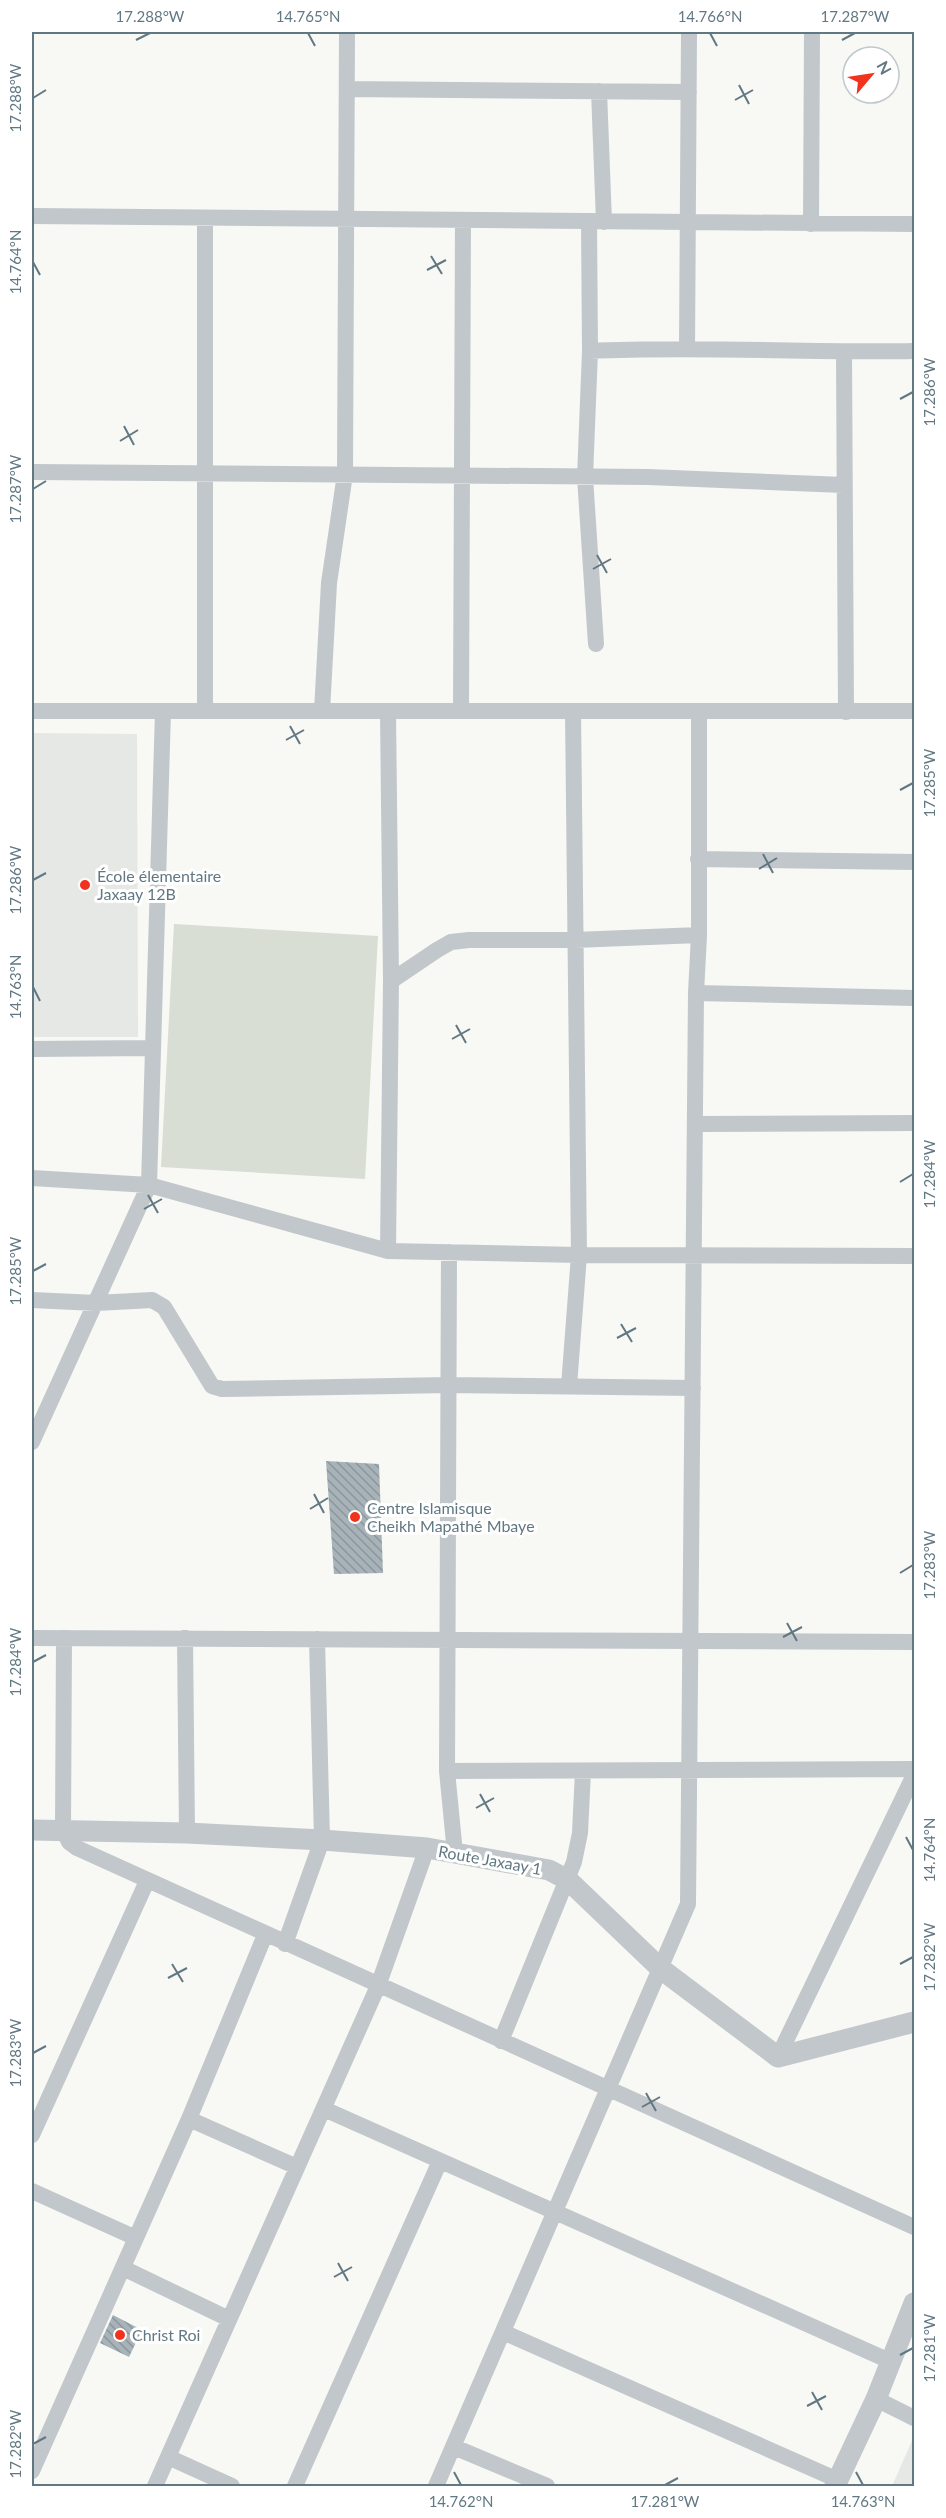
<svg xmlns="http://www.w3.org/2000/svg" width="946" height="2518" viewBox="0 0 946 2518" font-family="Lato,sans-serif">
<defs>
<pattern id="building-back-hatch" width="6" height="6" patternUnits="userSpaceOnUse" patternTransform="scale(1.5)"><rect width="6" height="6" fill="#a7b3b8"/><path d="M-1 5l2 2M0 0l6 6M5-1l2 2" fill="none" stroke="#8b969b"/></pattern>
</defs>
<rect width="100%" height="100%" fill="#f8f8f5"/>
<path fill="#e6e8e6" d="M32,733L137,734L138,1037H32Z
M914,2436V2486H892Z"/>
<path fill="#d8ded4" d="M174,924L378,936L365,1179L161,1167Z"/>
<path fill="url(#building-back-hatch)" d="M326,1461L379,1464L383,1573L334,1574Z
M113,2315L142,2330L129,2357L100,2343Z"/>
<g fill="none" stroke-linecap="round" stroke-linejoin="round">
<path stroke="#c1c7ca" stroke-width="16" d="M347,89L689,92
M599,91L604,222
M32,216L914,224
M205,218V711
M589,221L590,351L585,477L596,644
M811,224L812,32
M687,349L689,32
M590,351C698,346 806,353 914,351
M844,353L846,712
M32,472L648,477L844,485
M32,711H914
M322,711L329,583L345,474L347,32
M461,711L463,220
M698,859L914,862
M391,981L437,950L451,942L469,940H575L699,935
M696,993L914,998
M32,1049L151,1048
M695,1124L914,1123
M32,1178L149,1185L388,1251L579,1255L914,1256
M388,1251L391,981L388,711
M449,1252L447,1771L455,1853
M32,1300L96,1303L152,1300L164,1307L212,1386L222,1389L449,1385L693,1388
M569,1386L579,1255L573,711
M32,1442L149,1185L163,711
M32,1638L914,1642
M64,1638L63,1830L69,1842L77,1848L914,2227
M185,1638L187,1833
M447,1771L914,1769
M285,1944L322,1840L317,1639
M501,2041L574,1862L580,1833L583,1771
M778,2057L914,1775
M324,2109L892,2362
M189,2119L297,2167
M32,2135L147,1881
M32,2191L136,2238
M123,2268L229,2319
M503,2332L838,2480
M876,2399L914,2418
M454,2447L547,2486
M168,2457L232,2486
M32,2471L189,2119L265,1935
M155,2486L378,1986L427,1848
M295,2486L440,2161
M436,2486L688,1904L696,993L699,935V711"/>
<path stroke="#c1c7ca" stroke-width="21" d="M32,1830L187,1833L322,1840L427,1848L549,1870L568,1880L661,1969L778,2057L914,2022
M835,2486L876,2399L914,2303"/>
</g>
<path fill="none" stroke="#617883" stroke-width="2" d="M308,33L315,46M710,33L717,46M136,40L150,33M842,40L855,33M739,85L749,104M33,98L46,90M735,100L753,90M431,256L442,274M33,262L40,275M427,270L446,260M900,399L913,392M124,426L134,445M120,441L138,430M33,489L46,481M597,555L607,573M593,569L611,559M290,726L300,744M286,740L304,730M900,790L913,783M763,854L773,873M759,869L777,858M33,880L46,873M33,987L40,1001M456,1025L466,1043M452,1039L470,1029M900,1182L913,1174M148,1195L158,1213M144,1209L162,1199M33,1271L46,1264M621,1324L632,1342M617,1338L636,1328M314,1494L324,1513M310,1509L328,1498M900,1573L913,1565M787,1623L797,1641M783,1637L802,1627M33,1662L46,1655M480,1794L490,1812M476,1808L494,1798M906,1837L913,1850M172,1964L183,1982M900,1964L913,1957M168,1978L187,1968M33,2053L46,2046M646,2093L656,2111M642,2107L660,2097M338,2263L348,2281M334,2277L352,2267M900,2355L913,2348M812,2392L822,2410M807,2406L826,2396M33,2444L46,2437M454,2472L461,2485M856,2472L863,2485M665,2485L678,2478"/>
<g fill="#f1321c" stroke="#fff" stroke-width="2">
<circle cx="85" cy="885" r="6"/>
<circle cx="355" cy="1517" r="6"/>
<circle cx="120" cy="2335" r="6"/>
</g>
<g text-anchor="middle" stroke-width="6" stroke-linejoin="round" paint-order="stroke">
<g font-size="16" fill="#617883" stroke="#fff" text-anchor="start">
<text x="97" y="882">École élementaire<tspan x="97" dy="18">Jaxaay 12B</tspan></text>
<text x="367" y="1514">Centre Islamisque<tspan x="367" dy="18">Cheikh Mapathé Mbaye</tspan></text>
<text x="132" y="2341">Christ Roi</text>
</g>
<g font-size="16" fill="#617883" stroke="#fff">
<text transform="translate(490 1860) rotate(10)" y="6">Route Jaxaay 1</text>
</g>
</g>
<rect width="946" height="2518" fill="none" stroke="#ffffff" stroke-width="66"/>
<g transform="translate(871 75) rotate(61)"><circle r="28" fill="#ffffff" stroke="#c0c9cd" stroke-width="1.5"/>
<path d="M0-4.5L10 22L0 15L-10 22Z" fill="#f1321c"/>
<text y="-9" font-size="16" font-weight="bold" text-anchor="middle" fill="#617883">N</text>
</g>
<rect x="33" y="33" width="880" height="2452" fill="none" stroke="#617883" stroke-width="2"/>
<g font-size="15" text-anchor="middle" fill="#617883">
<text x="150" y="22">17.288°W</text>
<text x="308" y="22">14.765°N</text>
<text x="710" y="22">14.766°N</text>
<text x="855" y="22">17.287°W</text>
<text transform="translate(16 98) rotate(-90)" y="5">17.288°W</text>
<text transform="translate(16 262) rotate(-90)" y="5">14.764°N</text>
<text transform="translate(930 392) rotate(-90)" y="5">17.286°W</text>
<text transform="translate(16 489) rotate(-90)" y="5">17.287°W</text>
<text transform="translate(930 783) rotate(-90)" y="5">17.285°W</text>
<text transform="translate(16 880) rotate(-90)" y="5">17.286°W</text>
<text transform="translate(16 987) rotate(-90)" y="5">14.763°N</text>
<text transform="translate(930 1174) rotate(-90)" y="5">17.284°W</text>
<text transform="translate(16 1271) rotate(-90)" y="5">17.285°W</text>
<text transform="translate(930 1565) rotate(-90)" y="5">17.283°W</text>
<text transform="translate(16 1662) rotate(-90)" y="5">17.284°W</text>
<text transform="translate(930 1850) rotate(-90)" y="5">14.764°N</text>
<text transform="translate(930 1957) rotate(-90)" y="5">17.282°W</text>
<text transform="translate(16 2053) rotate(-90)" y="5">17.283°W</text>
<text transform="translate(930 2348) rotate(-90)" y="5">17.281°W</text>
<text transform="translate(16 2444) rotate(-90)" y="5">17.282°W</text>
<text x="461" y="2507">14.762°N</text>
<text x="665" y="2507">17.281°W</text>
<text x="863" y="2507">14.763°N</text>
</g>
</svg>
